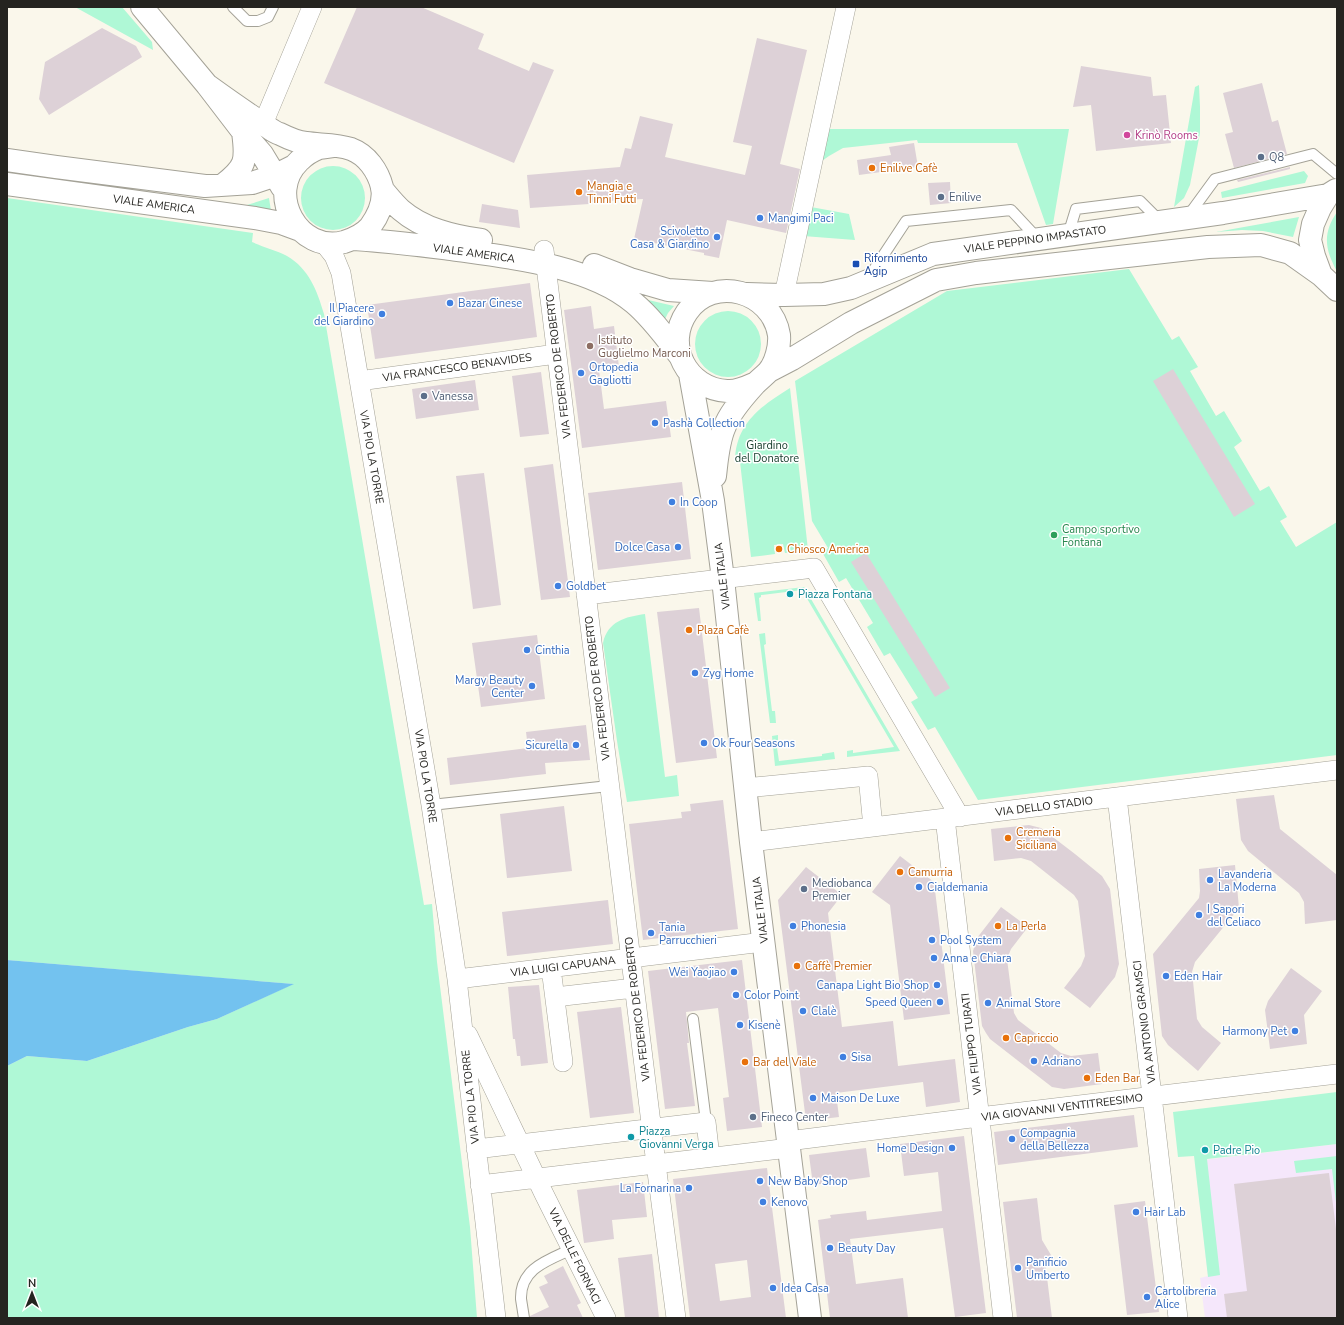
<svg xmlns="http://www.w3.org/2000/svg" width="1344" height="1325" viewBox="0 0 1344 1325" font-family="'Nunito Sans',sans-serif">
<rect width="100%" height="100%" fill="#faf7eb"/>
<path fill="#f5e7fb" d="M1337,1144V1318H1205L1200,1278L1208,1276L1195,1161Z"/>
<path fill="#aff8d6" d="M75,7H122L152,42L153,50Z
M1199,85L1200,107V133L1190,185L1184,198L1174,207L1195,87Z
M826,129H1069L1053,224L1046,225L1017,143H918L917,140L843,148L829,156L819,163Z
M301 198a32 32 0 1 1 64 0a32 32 0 1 1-64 0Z
M1304,171L1308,176L1305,183L1222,198L1221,192Z
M7,198L253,233L252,242C263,247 276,250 287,256C309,269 317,290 324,314L424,905L432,904L437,962L470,1227L477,1318H7V1066L27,1056L87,1061L188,1027L217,1019L293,984L7,960Z
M269,198L271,211L236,206L247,205Z
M811,207L849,214L855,240L803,236Z
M1337,212V271C1334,267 1333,263 1331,259C1324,242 1326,228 1337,212Z
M1299,217L1293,237L1263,231L1242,230L1216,232Z
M1129,269L1172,340L1179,336L1198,367L1190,371L1216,416L1224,411L1242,441L1234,447L1260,491L1269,486L1287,517L1280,521L1296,547L1337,522V755L978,800L935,727L928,730L911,702L918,698L890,653L884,656L867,627L873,623L846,578L839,582L822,552L828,548L812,521L795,381L947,291Z
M644,299L674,306L668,313L664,321Z
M695 344a33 33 0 1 1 66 0a33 33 0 1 1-66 0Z
M790,388L808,550L785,553L783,544L774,545L775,554L751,557L740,462H735C735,424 761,406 790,388Z
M804,587L900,751L847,757V751L853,750V753L894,747L802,590L761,595V597L759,598L761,621H758L754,593Z
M645,614L665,777L677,775L679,796L627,802L617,741L603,643C608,621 625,617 645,614Z
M765,633L766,644L764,645L772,711H775L776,723H770L759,634Z
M778,735V740L776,741L779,761L822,756V754L834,752L835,759L775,766L772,736Z
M1337,1092V1144L1207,1159L1220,1275L1208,1277L1194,1156L1178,1157L1173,1112Z
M1337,1156V1211L1332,1169L1296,1173L1294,1161Z"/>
<path fill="#73c2ef" d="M7,960L294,984L217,1019L188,1027L87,1061L27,1056L7,1066Z"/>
<path fill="#ddd1d7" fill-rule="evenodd" d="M357,7H421L484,34L478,49L529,71L533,62L554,70L514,163L324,83Z
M102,28L136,46L142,57L49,115L39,99L45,62Z
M757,38L807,50L780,164L800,169L786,233L727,220L719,258L704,255V253L634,239L643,199L589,202V204L530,208L527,175L620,167L625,148L631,149L640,116L673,124L665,157L745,175L752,146L733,142Z
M1081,66L1151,77L1153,96L1166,95L1171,143L1096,151L1091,105L1073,107Z
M1262,83L1272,122L1278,120L1287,154L1234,168L1225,134L1233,132L1223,93Z
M914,143L918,167L859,175L857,160L891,155L889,147Z
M1290,167V169L1238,182L1237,180Z
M950,182L951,203L930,205L928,183Z
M482,204L518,210L520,228L479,222Z
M530,283L537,337L375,359L367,305Z
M591,306L594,329L614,326L619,367L599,370L604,409L666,401L671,437L582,448L564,310Z
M1173,369L1255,504L1234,517L1153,381Z
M541,372L549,434L520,437L512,376Z
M475,380L479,410L416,419L412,389Z
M553,464L570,597L541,600L524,468Z
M484,473L501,605L473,609L456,476Z
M682,482L691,559L598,570L588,493Z
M866,553L950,688L935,697L851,562Z
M699,608L717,758L676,763L657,612Z
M537,635L545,699L481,707L472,643Z
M586,725L590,760L545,763L546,774L450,785L447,758L528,748L526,732Z
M1274,795L1280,829L1337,875V920L1305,924L1304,902L1299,893L1248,851L1241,840L1236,799Z
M723,800L738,929L643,940L629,824L682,818L681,812L691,811L690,804Z
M564,806L572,871L507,878L500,814Z
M1029,825L1041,828L1075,854L1102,876L1110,889L1119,964L1115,977L1090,1008L1064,988L1081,966L1085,956L1078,901L1074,895L1031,861L1021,858L994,861L991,829Z
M900,856L934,882L950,1014L904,1020L890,905L872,892Z
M1235,865L1239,908L1195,962L1192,972L1197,1019L1202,1027L1221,1043L1198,1071L1168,1045L1162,1036L1153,954L1199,898L1200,891L1199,869Z
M806,867L842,895L828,913L842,1027L893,1021L898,1066L955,1059L960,1102L926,1107L923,1082L836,1093L839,1117L806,1121L778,900Z
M608,900L613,944L507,956L502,912Z
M1001,907L1028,927L1011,949L1007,959L1014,1013L1018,1020L1061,1053L1071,1056L1098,1053L1102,1084L1064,1089L1052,1087L990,1039L986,1033L982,1026L973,951L977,938Z
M742,960L762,1127L727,1131L723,1098L729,1097L718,1008L686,1012L689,1043H687L695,1106L665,1109L648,971Z
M1291,968L1322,991L1304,1015L1307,1044L1270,1049L1265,1010L1268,1001Z
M539,985L548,1063L521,1066L520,1056H517L515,1039H513L508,987Z
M621,1007L634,1113L590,1118L577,1012Z
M1134,1115L1138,1147L998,1165L994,1132Z
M964,1136L986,1313L955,1317L943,1228L850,1239L856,1284L903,1278L908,1318H830L818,1220L831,1218L830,1215L866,1211L867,1220L942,1211L938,1172L904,1176L900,1144Z
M866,1148L870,1177L813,1185L809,1155Z
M767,1168L786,1318H690L673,1179ZM747,1260L751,1297L720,1301L715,1264Z
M1329,1173L1337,1237V1318H1227L1224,1294L1247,1291L1234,1184Z
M643,1182L647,1217L612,1220L614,1239L584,1243L577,1190Z
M1037,1198L1042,1240L1054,1260L1045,1261L1052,1318H1017L1003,1202Z
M1145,1201L1159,1312L1127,1315L1114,1205Z
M652,1254L659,1318H625L618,1258Z
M563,1266L581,1303L577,1305L583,1318H530V1316L549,1307L539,1287L548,1283L544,1276Z"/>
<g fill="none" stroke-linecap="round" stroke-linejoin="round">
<defs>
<path id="service" d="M233,7L247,21H258L268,17L273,7
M1188,216L1215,179L1313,154L1337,174
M1068,235L1076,209L1140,201L1161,222
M869,277L906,221L1011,210L1038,239
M431,805L609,786
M693,1019L706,1122
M524,1318C523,1312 522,1305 521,1299C520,1268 549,1260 572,1249"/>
<path id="minor" d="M263,124L312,7
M323,242L334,256L341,273L431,805L457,979L496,1318
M544,250L656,1164L676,1318
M784,295L846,7
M359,381L556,354
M586,595L814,568L960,817
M745,788L868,776L873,827
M1117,797L1178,1318
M945,818L1003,1318
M751,842L1337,770
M551,968L563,1062
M457,979L764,942
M555,997L634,988
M468,1035L544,1194L606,1318
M788,1141L979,1117L1337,1074
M476,1149L706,1122L710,1157
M480,1185L789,1148"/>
<path id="secondary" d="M142,7L207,85L243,132L262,154L282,187
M207,85C225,98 243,111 262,123C268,127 273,132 280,134C288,138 297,142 306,143C320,145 336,144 351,149C367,155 378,171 382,187C385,202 378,216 370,227C363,235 354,239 344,242C299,254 265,194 299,161C304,156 311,151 319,148C323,147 329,147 334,146
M7,160L56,167L205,186L252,183L276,175L294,166
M7,184L255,218L281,223L300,230
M223,185C246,167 247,161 243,132
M382,189C388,196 394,204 401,210C423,229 453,236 481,240
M1336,190L1328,195L1320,208L1313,224L1310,240L1314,256L1321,275L1337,290
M354,239C386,241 418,245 451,249C507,257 590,265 634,303C652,318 666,338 680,356
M594,265L630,279L668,290L713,293
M747,294L784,295L824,294L851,288L933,254L1223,213L1328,195
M769,371L792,359L851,323L936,280L976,273L1208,247L1261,245L1290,253L1321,275
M690,374L713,501L723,579L751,842L810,1318
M715,476C717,459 718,441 725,426C730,412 745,395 755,384C759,380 764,376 768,372C776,363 780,346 779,335C772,291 713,274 687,312C664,345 687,389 727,391C737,392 747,387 756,383"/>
</defs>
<use href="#service" stroke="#a4a297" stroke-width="12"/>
<use href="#minor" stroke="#a4a297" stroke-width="20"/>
<use href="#secondary" stroke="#a4a297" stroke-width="24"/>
<use href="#service" stroke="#fff" stroke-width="10"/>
<use href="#minor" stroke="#fff" stroke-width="19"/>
<use href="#secondary" stroke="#fff" stroke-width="22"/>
</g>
<circle fill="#d1479c" stroke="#fff" stroke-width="1.5" cx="1127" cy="135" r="4"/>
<g fill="#5c6f8a" stroke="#fff" stroke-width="1.5">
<circle cx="1261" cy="157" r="4"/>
<circle cx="941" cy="197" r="4"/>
<circle cx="424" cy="396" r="4"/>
<circle cx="804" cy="889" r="4"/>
<circle cx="753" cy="1117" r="4"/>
</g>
<g fill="#e8710a" stroke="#fff" stroke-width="1.5">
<circle cx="872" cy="168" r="4"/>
<circle cx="579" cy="192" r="4"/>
<circle cx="779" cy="549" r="4"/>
<circle cx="689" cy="630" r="4"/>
<circle cx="1008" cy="838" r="4"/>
<circle cx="900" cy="872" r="4"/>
<circle cx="998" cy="926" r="4"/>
<circle cx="797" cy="966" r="4"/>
<circle cx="1006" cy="1038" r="4"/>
<circle cx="745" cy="1062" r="4"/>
<circle cx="1087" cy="1078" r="4"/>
</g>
<g fill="#3f7fe0" stroke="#fff" stroke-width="1.5">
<circle cx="760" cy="218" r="4"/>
<circle cx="717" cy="237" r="4"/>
<circle cx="450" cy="303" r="4"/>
<circle cx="382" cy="314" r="4"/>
<circle cx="581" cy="373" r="4"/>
<circle cx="655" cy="423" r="4"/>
<circle cx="672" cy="502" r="4"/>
<circle cx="678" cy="547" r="4"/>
<circle cx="558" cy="586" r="4"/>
<circle cx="527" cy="650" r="4"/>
<circle cx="695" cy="673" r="4"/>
<circle cx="532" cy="686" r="4"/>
<circle cx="704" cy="743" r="4"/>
<circle cx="576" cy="745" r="4"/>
<circle cx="1210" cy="880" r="4"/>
<circle cx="919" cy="887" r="4"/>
<circle cx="1199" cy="915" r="4"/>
<circle cx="793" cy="926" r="4"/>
<circle cx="651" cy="933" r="4"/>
<circle cx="932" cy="940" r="4"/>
<circle cx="934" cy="958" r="4"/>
<circle cx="734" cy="972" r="4"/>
<circle cx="1166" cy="976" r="4"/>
<circle cx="937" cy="985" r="4"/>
<circle cx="736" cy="995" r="4"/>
<circle cx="940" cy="1002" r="4"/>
<circle cx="988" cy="1003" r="4"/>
<circle cx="803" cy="1011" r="4"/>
<circle cx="740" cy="1025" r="4"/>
<circle cx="1295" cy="1031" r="4"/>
<circle cx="843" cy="1057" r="4"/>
<circle cx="1034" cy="1061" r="4"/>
<circle cx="813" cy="1098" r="4"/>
<circle cx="1012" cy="1139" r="4"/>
<circle cx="952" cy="1148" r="4"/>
<circle cx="760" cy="1181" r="4"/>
<circle cx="689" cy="1188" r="4"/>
<circle cx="763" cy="1202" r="4"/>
<circle cx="1136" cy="1212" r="4"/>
<circle cx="830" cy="1248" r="4"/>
<circle cx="1018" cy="1268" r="4"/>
<circle cx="773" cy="1288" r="4"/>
<circle cx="1147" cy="1297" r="4"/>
</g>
<rect fill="#1a4fb4" stroke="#fff" stroke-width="1.5" x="852" y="260" width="8" height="8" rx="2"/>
<circle fill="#8d6e63" stroke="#fff" stroke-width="1.5" cx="590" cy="346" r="4"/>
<circle fill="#2e9e5b" stroke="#fff" stroke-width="1.5" cx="1054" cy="535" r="4"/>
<g fill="#0f9aa8" stroke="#fff" stroke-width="1.5">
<circle cx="790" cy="594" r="4"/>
<circle cx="631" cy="1137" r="4"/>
<circle cx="1205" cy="1150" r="4"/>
</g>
<g text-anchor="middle" stroke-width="3" stroke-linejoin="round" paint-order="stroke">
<g font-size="11" fill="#b23c85" stroke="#fff" text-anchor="start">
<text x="1135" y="139">Krinò Rooms</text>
</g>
<g font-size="11" fill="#4e5e75" stroke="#fff" text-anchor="start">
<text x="1269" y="161">Q8</text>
<text x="949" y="201">Enilive</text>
<text x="432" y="400">Vanessa</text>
<text x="812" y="887">Mediobanca<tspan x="812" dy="13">Premier</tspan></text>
<text x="761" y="1121">Fineco Center</text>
</g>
<g font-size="11" fill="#c56008" stroke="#fff" text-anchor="start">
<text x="880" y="172">Enilive Cafè</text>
<text x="587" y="190">Mangia e<tspan x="587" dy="13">Tinni Futti</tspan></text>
<text x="787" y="553">Chiosco America</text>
<text x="697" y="634">Plaza Cafè</text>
<text x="1016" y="836">Cremeria<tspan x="1016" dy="13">Siciliana</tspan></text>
<text x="908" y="876">Camurria</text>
<text x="1006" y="930">La Perla</text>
<text x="805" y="970">Caffè Premier</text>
<text x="1014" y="1042">Capriccio</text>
<text x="753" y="1066">Bar del Viale</text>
<text x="1095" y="1082">Eden Bar</text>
</g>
<g font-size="11" fill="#252420" stroke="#fff">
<text transform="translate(154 204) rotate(8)" y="4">VIALE AMERICA</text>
<text transform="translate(1035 239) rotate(-8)" y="4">VIALE PEPPINO IMPASTATO</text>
<text transform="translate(474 253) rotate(8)" y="4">VIALE AMERICA</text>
<text transform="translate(558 366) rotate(-97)" y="4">VIA FEDERICO DE ROBERTO</text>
<text transform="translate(457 367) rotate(-8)" y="4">VIA FRANCESCO BENAVIDES</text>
<text transform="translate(372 457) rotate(80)" y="4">VIA PIO LA TORRE</text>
<text transform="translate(722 576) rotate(-97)" y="4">VIALE ITALIA</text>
<text transform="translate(597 688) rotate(-97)" y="4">VIA FEDERICO DE ROBERTO</text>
<text transform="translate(426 776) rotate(81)" y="4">VIA PIO LA TORRE</text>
<text transform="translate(1044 806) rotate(-7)" y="4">VIA DELLO STADIO</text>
<text transform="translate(760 910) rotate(-97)" y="4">VIALE ITALIA</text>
<text transform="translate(563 966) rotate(-7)" y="4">VIA LUIGI CAPUANA</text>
<text transform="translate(637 1009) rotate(-97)" y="4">VIA FEDERICO DE ROBERTO</text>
<text transform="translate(1144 1022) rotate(-97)" y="4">VIA ANTONIO GRAMSCI</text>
<text transform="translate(971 1044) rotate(-97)" y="4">VIA FILIPPO TURATI</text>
<text transform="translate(470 1097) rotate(-96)" y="4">VIA PIO LA TORRE</text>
<text transform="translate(1062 1107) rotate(-7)" y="4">VIA GIOVANNI VENTITREESIMO</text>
<text transform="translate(575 1256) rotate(64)" y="4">VIA DELLE FORNACI</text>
</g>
<g font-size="11" fill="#366cbe" stroke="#fff" text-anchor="start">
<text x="768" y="222">Mangimi Paci</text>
<text x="709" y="235" text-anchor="end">Scivoletto<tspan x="709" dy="13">Casa &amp; Giardino</tspan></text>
<text x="458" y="307">Bazar Cinese</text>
<text x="374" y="312" text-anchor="end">Il Piacere<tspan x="374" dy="13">del Giardino</tspan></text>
<text x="589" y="371">Ortopedia<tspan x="589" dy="13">Gagliotti</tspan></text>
<text x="663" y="427">Pashà Collection</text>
<text x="680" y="506">In Coop</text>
<text x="670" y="551" text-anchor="end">Dolce Casa</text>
<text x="566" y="590">Goldbet</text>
<text x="535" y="654">Cinthia</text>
<text x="703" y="677">Zyg Home</text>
<text x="524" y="684" text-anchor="end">Margy Beauty<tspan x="524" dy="13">Center</tspan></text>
<text x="712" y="747">Ok Four Seasons</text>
<text x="568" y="749" text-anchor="end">Sicurella</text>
<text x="1218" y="878">Lavanderia<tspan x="1218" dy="13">La Moderna</tspan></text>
<text x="927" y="891">Cialdemania</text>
<text x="1207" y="913">I Sapori<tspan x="1207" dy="13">del Celiaco</tspan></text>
<text x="801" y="930">Phonesia</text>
<text x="659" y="931">Tania<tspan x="659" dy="13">Parrucchieri</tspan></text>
<text x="940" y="944">Pool System</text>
<text x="942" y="962">Anna e Chiara</text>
<text x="726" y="976" text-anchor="end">Wei Yaojiao</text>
<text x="1174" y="980">Eden Hair</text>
<text x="929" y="989" text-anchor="end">Canapa Light Bio Shop</text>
<text x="744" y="999">Color Point</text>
<text x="932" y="1006" text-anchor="end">Speed Queen</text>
<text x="996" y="1007">Animal Store</text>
<text x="811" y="1015">Clalè</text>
<text x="748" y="1029">Kisenè</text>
<text x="1287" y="1035" text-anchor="end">Harmony Pet</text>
<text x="851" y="1061">Sisa</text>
<text x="1042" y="1065">Adriano</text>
<text x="821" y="1102">Maison De Luxe</text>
<text x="1020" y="1137">Compagnia<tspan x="1020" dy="13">della Bellezza</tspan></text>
<text x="944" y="1152" text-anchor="end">Home Design</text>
<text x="768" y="1185">New Baby Shop</text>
<text x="681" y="1192" text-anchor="end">La Fornarina</text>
<text x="771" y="1206">Kenovo</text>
<text x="1144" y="1216">Hair Lab</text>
<text x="838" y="1252">Beauty Day</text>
<text x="1026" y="1266">Panificio<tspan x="1026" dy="13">Umberto</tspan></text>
<text x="781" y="1292">Idea Casa</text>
<text x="1155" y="1295">Cartolibreria<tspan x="1155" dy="13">Alice</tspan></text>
</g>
<g font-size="11" fill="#164399" stroke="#fff" text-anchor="start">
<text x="864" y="262">Rifornimento<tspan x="864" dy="13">Agip</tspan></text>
</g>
<g font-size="11" fill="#785e54" stroke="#fff" text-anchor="start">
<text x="598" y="344">Istituto<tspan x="598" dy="13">Guglielmo Marconi</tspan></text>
</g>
<g font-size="11" fill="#1a4030" stroke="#fff">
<text x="767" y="449">Giardino<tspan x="767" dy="13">del Donatore</tspan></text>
</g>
<g font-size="11" fill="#27864d" stroke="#fff" text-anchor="start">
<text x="1062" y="533">Campo sportivo<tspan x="1062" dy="13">Fontana</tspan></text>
</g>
<g font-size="11" fill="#0d838f" stroke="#fff" text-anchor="start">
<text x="798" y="598">Piazza Fontana</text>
<text x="639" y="1135">Piazza<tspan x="639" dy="13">Giovanni Verga</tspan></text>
<text x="1213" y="1154">Padre Pio</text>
</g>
</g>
<rect width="1344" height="1325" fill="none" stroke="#252420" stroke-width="16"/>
<g transform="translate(32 1293)" stroke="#ffffff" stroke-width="3" paint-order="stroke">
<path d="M0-3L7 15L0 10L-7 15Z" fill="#252420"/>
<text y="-6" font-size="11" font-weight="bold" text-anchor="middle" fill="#252420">N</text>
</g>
</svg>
